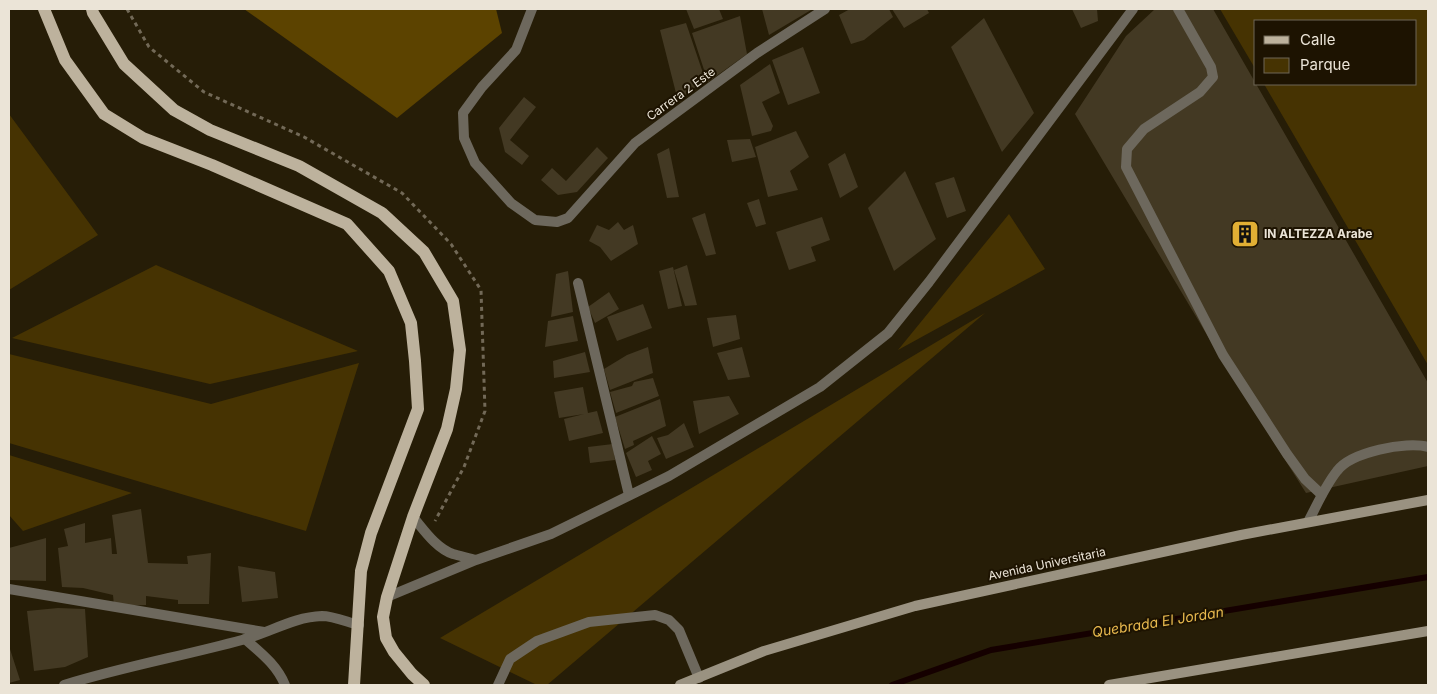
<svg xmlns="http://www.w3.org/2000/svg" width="1437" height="694" viewBox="0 0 1437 694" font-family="Inter,sans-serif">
<rect width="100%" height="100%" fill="#261d07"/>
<path fill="#463302" d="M1220,9H1428V365L1264,84H1416V21H1256V70Z
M9,114L98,235L9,290Z
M1009,214L1045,269L898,350Z
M156,265L358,351L210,384L12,338Z
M985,313L547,685H537L440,638Z
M9,354L211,404L359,363L306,531L9,443Z
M9,455L132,493L23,531L9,515Z"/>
<path fill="#5c4300" d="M244,9H496L502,33L397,118Z"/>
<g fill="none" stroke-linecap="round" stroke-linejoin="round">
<path stroke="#150000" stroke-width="6" d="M892,685L991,650L1428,577"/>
</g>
<path fill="#433923" d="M686,9H719L723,19L694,29Z
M762,9H810L811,10L769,35Z
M850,9H889L893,17L864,40L851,44L839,15Z
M892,9H927L929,13L904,28Z
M1072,9H1097L1098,21L1081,28Z
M1155,9H1213L1428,383V466L1306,493L1219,355L1075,114L1126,36Z
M740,16L747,54L708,82L692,33Z
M984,18L1034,113L1002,152L951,47Z
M686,23L705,79L678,101L660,30Z
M803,47L820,93L788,105L772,60Z
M770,64L780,93L762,102L773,126L771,131L752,136L740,85Z
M524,97L536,107L510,140L529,156L522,165L505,152L499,128Z
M796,131L809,157L790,171L798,190L768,197L755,147Z
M750,139L756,157L732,162L727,140Z
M597,147L608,158L577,192L558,195L541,180L552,168L566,181Z
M669,148L679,197L667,198L657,154Z
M845,153L858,187L840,198L828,164Z
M905,171L936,239L894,271L868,208Z
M954,177L966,211L947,218L935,183Z
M759,199L766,224L756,227L747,203Z
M705,213L716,254L706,256L692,218Z
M822,217L830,240L811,247L816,261L789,270L776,232Z
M618,222L624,230L633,225L638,244L611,261L600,247L589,241L597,225L609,230Z
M687,265L697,305L685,306L674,270Z
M673,267L682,306L668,309L659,271Z
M568,271L573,312L551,317L556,274Z
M609,292L619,309L595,323L588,307Z
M643,304L652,328L617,341L607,317Z
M736,315L740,339L713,347L707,318Z
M573,316L578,341L545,347L548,321Z
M648,347L653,373L610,390L604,369L627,355Z
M742,347L750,377L728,380L717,353Z
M585,352L590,372L554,378L553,361Z
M653,378L659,396L616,413L610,392L632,386L634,382Z
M583,387L588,413L597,411L603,433L569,441L564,419L584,414L559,418L554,392Z
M729,396L739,414L699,434L693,401Z
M660,399L666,426L633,441L634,445L625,449L615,417Z
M684,423L694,447L666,459L657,438L668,435Z
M652,436L661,454L648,461L652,470L636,477L626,453Z
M613,444L615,460L590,463L588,447Z
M141,509L148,563L188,564L187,556L211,553L209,604H178V600L146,596V605L114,606L113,595L83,588L62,587L58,548L68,546L64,529L85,523V543L111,538L112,554H117L112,515Z
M46,538V581L9,580V548Z
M238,566L275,572L278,598L242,602Z
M58,608L85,609L88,657L65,667L34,671L27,611Z
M9,646L20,680L9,683Z"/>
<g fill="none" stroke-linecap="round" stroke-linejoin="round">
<path stroke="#726957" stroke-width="3" stroke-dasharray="4 4" stroke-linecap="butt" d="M127,9L149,47L204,92L304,137L402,193L451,244L481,290L485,411L464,467L435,521"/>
<path stroke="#6d685d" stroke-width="10" d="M1178,9L1211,67L1213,77L1200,92L1144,129L1127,149L1126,167L1223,355L1287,454L1305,479L1322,495
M1308,522C1317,505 1325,486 1337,471C1351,452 1406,441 1428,447
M245,639C261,653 277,665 285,685
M498,685L510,659L537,641L589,622L655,615L669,620L679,630L699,678"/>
<path stroke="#6d685d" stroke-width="10" d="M532,9L516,50L482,87L463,113L464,138L475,163L511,203L535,220L557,222L568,218L635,143L757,53L825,9
M578,283L629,495
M413,517C424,530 436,548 453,554C460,556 469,558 476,560
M9,589L264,632
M387,597L476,560L551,534L669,476L820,387L888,333L929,282L1133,9
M64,685C122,667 183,656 242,640C269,633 293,617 322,616C333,616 347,622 359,625"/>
<path stroke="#9a9281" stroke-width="10" d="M680,685L764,651L915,606L1241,535L1428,500
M1109,685L1428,631"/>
<path stroke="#bdb29d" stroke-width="12" d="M44,9L65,60L104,114L143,138L212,165L347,224L389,271L411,323L415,361L418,409L371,533L361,571L354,685
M92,9L93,13L124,64L174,110L210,130L299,166L382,213L424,252L453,301L460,350L456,389L447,429L413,517L387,597L383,617L386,638L394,652L412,674L424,685"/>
</g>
<defs>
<symbol id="building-square" viewBox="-11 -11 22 22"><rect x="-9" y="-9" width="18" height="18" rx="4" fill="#e1af34" stroke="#1d1301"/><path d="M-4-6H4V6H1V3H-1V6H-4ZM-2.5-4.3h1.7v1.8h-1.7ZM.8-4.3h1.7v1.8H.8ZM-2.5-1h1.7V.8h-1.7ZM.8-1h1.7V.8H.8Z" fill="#111"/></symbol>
</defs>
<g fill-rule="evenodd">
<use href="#building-square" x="1229" y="218" width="32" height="32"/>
</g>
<g text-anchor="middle" stroke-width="4" stroke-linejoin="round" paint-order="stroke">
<g font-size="12" fill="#ebe4d7" stroke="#1d1301">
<text transform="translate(681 94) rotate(-36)" y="4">Carrera 2 Este</text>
<text transform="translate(1047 564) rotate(-12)" y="4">Avenida Universitaria</text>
</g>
<g font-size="12" font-weight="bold" fill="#ebe4d7" stroke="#1d1301" text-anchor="start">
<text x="1264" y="238">IN ALTEZZA Arabe</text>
</g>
<g font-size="14" font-style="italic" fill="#e8b94e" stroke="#1d1301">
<text transform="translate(1158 622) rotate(-9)" y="5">Quebrada El Jordan</text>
</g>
</g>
<rect width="1437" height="694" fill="none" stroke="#ebe4d7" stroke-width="20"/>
<rect x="1254" y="20" width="162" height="65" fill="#1d1301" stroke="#6f6757"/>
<rect x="1264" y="36" width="25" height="8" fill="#bdb29d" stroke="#6f6757"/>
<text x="1300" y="45" font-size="15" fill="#ebe4d7">Calle</text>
<rect x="1264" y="58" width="25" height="15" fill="#463302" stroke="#6f6757"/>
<text x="1300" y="70" font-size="15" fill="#ebe4d7">Parque</text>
</svg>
